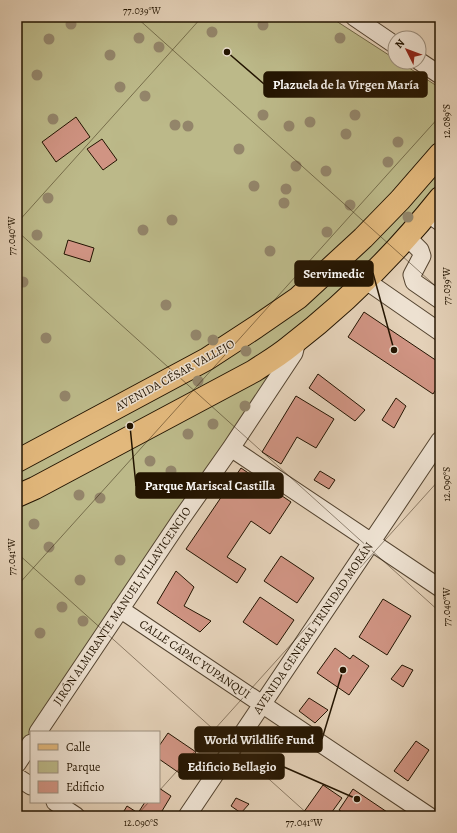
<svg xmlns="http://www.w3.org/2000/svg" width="457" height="833" viewBox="0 0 457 833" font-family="Alegreya,serif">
<rect width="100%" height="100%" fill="#e4d1b8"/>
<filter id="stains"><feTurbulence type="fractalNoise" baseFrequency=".005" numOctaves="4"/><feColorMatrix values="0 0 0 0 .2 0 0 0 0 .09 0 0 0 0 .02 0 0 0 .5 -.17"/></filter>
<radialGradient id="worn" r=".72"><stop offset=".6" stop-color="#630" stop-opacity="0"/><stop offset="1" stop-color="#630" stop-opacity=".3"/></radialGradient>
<path fill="#bcb989" stroke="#706645" d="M23,17H330L395,59V62H400L440,88V139L365,231L289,312L337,279L440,166V182L397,231L289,362L17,756V26Z"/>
<path fill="#d09483" stroke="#231401" d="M76,117L90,137L56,162L42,142Z
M102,139L117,160L103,170L87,149Z
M68,240L94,248L90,262L64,254Z
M364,312L440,363V383L433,394L348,337Z
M318,374L365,410L355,421L309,388Z
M296,396L334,419L316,448L297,437L281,464L262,452Z
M396,398L406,406L394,428L382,420Z
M241,468L291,502L270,534L251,521L227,557L246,569L237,583L186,549Z
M320,471L335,480L329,489L314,480Z
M281,556L314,578L297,603L264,581Z
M176,571L194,587L184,606L211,621L200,632L157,603Z
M260,597L294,620L277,645L243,622Z
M383,599L411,616L387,655L359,637Z
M335,648L350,659L353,655L369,666L349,695L317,673Z
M402,665L413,670L403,687L391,679Z
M309,698L328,710L315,723L299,711Z
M168,733L196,752L190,761L197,765L188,779L159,759V746Z
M416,741L429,750L408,781L394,771Z
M323,785L342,798L329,816H301Z
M159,788L171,796L159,816H121L127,806L138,813L145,802H159Z
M353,789L393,816H348L339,810Z
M236,798L249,804L241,813L231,806Z"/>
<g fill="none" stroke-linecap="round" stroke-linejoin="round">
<defs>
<path id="minor" d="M354,17L395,45
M419,61L440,75
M427,213L440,222
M407,237L420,250L422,256L412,275L414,282L440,300
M365,280L440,332
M231,448L440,588
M120,609L429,816
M38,732L181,519L231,448L294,353L297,341
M17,764L31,743
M17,777L31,786
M55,802L76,816
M187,816L440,440"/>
<path id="major" d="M17,461L207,359L256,327L298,298L363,238L400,200L440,154
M17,496L35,488L254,371C266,363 278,356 289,347C345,304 396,253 440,198"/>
</defs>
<use href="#minor" stroke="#53432f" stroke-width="19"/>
<use href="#major" stroke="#231401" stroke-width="24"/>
<use href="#minor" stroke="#ede1d1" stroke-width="17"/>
<use href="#major" stroke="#e2b87c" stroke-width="22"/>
</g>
<g fill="#93856a">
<circle cx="71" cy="24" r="5.5"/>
<circle cx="263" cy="25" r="5.5"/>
<circle cx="212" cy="32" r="5.5"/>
<circle cx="139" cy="38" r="5.5"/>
<circle cx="340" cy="38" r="5.5"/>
<circle cx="49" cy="39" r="5.5"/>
<circle cx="159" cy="47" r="5.5"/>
<circle cx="110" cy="55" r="5.5"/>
<circle cx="37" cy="75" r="5.5"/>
<circle cx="120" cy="87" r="5.5"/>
<circle cx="145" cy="96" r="5.5"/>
<circle cx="263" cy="115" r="5.5"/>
<circle cx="355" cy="115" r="5.5"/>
<circle cx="53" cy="119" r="5.5"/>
<circle cx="310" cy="122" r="5.5"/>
<circle cx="175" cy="125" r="5.5"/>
<circle cx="188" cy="126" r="5.5"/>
<circle cx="289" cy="126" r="5.5"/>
<circle cx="346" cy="134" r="5.5"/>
<circle cx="398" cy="142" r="5.5"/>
<circle cx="239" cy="149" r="5.5"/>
<circle cx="388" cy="162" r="5.5"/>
<circle cx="296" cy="166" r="5.5"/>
<circle cx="326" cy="171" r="5.5"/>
<circle cx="254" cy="186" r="5.5"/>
<circle cx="286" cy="189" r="5.5"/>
<circle cx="48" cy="198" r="5.5"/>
<circle cx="284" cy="203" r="5.5"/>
<circle cx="350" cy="205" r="5.5"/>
<circle cx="408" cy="217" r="5.5"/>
<circle cx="172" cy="220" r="5.5"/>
<circle cx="143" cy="230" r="5.5"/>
<circle cx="327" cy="232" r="5.5"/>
<circle cx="37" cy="235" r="5.5"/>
<circle cx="270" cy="251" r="5.5"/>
<circle cx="23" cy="282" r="5.5"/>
<circle cx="166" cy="305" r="5.5"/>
<circle cx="196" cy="335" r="5.5"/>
<circle cx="46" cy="338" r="5.5"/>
<circle cx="213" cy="340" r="5.5"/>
<circle cx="246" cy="351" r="5.5"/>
<circle cx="198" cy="381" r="5.5"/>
<circle cx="65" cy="396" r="5.5"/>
<circle cx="245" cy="406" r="5.5"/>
<circle cx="213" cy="424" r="5.5"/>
<circle cx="188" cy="434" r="5.5"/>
<circle cx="150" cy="461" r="5.5"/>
<circle cx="171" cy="471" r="5.5"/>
<circle cx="79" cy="495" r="5.5"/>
<circle cx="100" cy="498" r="5.5"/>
<circle cx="34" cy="524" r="5.5"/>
<circle cx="49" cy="547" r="5.5"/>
<circle cx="120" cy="560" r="5.5"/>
<circle cx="80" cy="580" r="5.5"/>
<circle cx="62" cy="607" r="5.5"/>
<circle cx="83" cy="621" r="5.5"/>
<circle cx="40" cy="633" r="5.5"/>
</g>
<path fill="none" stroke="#231401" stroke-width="1" stroke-opacity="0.45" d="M136,17L440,290M17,223L202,17M17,231L440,612M17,553L310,816M17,586L440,116M159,791L440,479M136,816L149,802"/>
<g text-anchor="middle" stroke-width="3" stroke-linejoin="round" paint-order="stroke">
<g font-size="12" fill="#231401" stroke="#ede1d1">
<text transform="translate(175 375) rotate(-29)" y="4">AVENIDA CÉSAR VALLEJO</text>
<text transform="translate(122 606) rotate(-56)" y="4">JIRÓN ALMIRANTE MANUEL VILLAVICENCIO</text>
<text transform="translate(313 628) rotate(-56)" y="4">AVENIDA GENERAL TRINIDAD MORÁN</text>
<text transform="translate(195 659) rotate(34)" y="4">CALLE CÁPAC YUPANQUI</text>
</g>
</g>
<path fill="none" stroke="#231401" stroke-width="1.5" d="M227 52L264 84M394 350L373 273M130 426L136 486M343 670L322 739M357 799L284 767"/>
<g fill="#231401" stroke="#ede1d1" stroke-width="1.5">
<circle cx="227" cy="52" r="4"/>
<circle cx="394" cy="350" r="4"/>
<circle cx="130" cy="426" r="4"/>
<circle cx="343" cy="670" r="4"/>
<circle cx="357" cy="799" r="4"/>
</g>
<g fill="#231401" stroke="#231401" stroke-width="1.5">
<rect x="264" y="72" width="163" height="25" rx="4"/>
<rect x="295" y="261" width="78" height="25" rx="4"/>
<rect x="136" y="473" width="147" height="25" rx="4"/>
<rect x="195" y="727" width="127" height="25" rx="4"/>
<rect x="179" y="754" width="105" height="25" rx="4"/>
</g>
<g font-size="13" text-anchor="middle" font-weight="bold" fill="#fff">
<text x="346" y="89">Plazuela de la Virgen María</text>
<text x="334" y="278">Servimedic</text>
<text x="210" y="490">Parque Mariscal Castilla</text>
<text x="259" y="744">World Wildlife Fund</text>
<text x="232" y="771">Edificio Bellagio</text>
</g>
<rect width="457" height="833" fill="none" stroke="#e4d1b8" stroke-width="44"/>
<rect x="30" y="731" width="130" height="72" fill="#ede1d1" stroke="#9c8f7e"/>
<rect x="38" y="744" width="20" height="6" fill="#e2b87c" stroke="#9c8f7e"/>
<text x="66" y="751" font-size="12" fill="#231401">Calle</text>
<rect x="38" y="761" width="20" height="12" fill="#bcb989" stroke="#9c8f7e"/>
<text x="66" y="771" font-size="12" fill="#231401">Parque</text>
<rect x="38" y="781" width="20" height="12" fill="#d09483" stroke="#9c8f7e"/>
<text x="66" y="791" font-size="12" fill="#231401">Edificio</text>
<g transform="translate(407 50) rotate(312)"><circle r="19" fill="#ede1d1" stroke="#9c8f7e"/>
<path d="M0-3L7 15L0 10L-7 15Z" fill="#8f2418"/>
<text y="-6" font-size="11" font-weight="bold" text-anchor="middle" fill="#231401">N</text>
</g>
<rect x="22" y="22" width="413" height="789" fill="none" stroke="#231401" stroke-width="1.5"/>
<g font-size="10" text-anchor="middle" fill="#231401">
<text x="142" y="14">77.039°W</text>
<text transform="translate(446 121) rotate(-90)" y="4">12.089°S</text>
<text transform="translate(11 236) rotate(-90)" y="4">77.040°W</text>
<text transform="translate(446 286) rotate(-90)" y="4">77.039°W</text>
<text transform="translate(446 484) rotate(-90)" y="4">12.090°S</text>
<text transform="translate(11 557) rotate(-90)" y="4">77.041°W</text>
<text transform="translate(446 607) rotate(-90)" y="4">77.040°W</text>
<text x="141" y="826">12.090°S</text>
<text x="304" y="826">77.041°W</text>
</g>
<rect width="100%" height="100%" filter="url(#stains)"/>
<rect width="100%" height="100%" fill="url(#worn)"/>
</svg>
